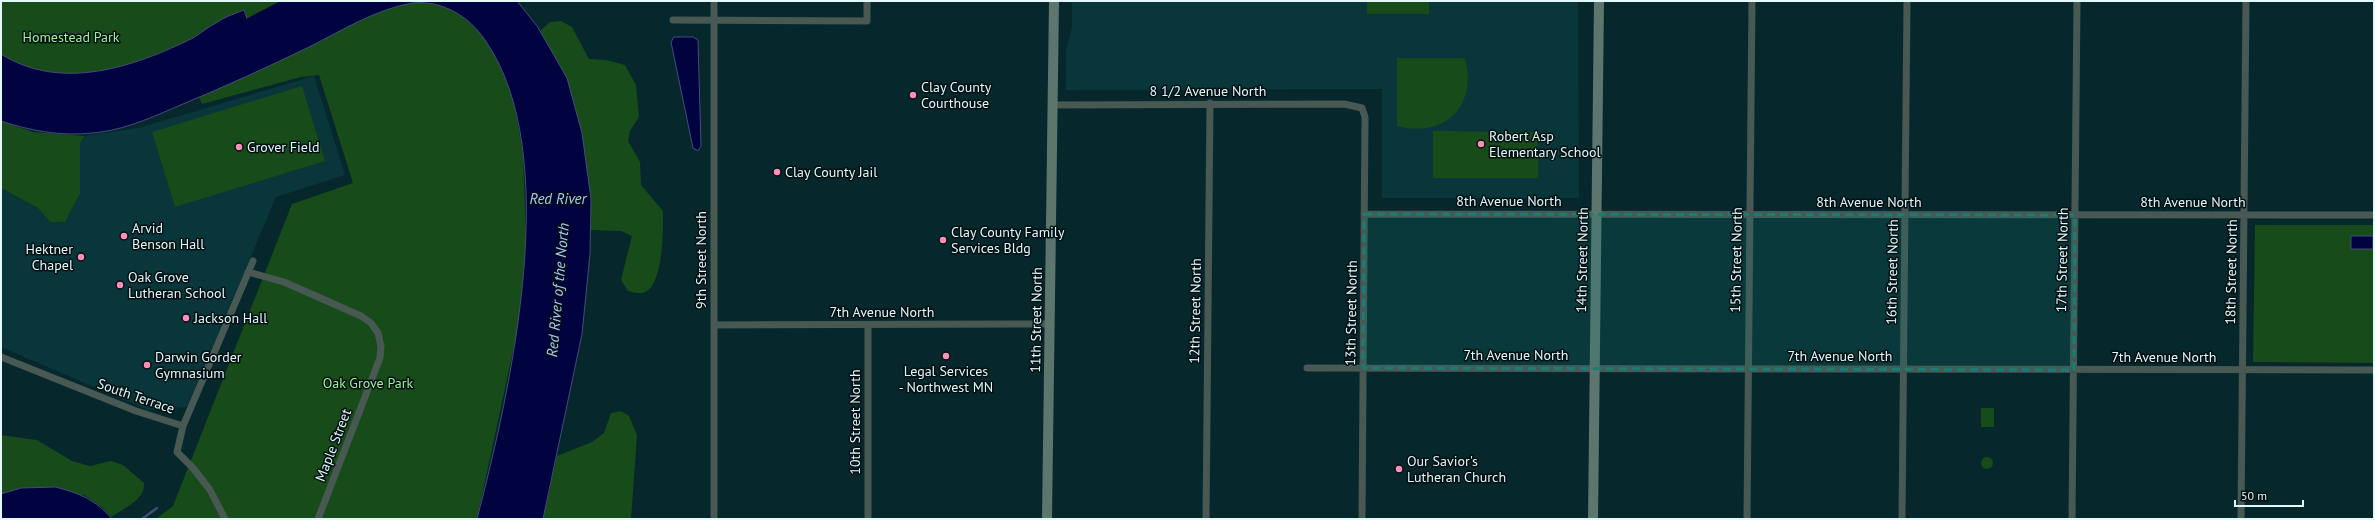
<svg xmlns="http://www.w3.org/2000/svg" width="2375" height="520" viewBox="0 0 2375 520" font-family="'PT Sans',sans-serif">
<rect width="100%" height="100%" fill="#06282c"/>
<path fill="#09363a" d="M1072,1H1578L1579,198H1382V89L1066,90V51L1072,27Z
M314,76L345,175L276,197L187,407L148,410L1,347V188L38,208L50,222L79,193L80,144L84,136L138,128Z"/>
<path fill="#174b19" d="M1,1H301L248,24L244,10C234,14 224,17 216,23C208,27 201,33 193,38C134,67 61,92 1,54Z
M1367,1H1429V14H1367Z
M415,2L446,5L476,26L498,59L513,98L523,153L526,248L518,327L477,519H156L173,506L292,204L353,183L319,75L301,77L202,104L199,97L310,46L376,12Z
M561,21L572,27L589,59L606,60L625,65L636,85L639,117L630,131L628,141L640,162L641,185L663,211C663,229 664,287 643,293C639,294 632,292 628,291L621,280L632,236L621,231L591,230V199L567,78L540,31L550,22Z
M1397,58H1465C1478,106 1445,139 1397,126Z
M302,86L325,161L175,207L152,132Z
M1,121L33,132L84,136L80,144V193L65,222H50L38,208L1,188Z
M1433,131L1538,132V178H1433Z
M2255,225H2374V363L2253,362Z
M1981,408H1994V427H1981Z
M621,411L629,416L637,435L631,519H543L557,456L592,442L604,433L611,413Z
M1,435L37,440L72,461L90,466L111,461L123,465L144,483C146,500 122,509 111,517L103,508L84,495L1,494Z
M1981 463a6 6 0 1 1 12 0a6 6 0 1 1-12 0Z"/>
<path fill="#010340" stroke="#444c78" d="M301,1H517L537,26L567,78L582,133L591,199L590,254L582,334L543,519H477C510,392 565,154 485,40C469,16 442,0 412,3C374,10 343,30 309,47C268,67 226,86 183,104C157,115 130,128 101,132C65,137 35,132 1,121V54C61,92 134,67 193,38C201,33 208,27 216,23C224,17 234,14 244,10L249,24Z
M674,37H693L698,40L701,146L698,151L693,148L671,42Z
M2351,236H2373V249H2351Z
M55,487C79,493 96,500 112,519H1V494L21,488Z"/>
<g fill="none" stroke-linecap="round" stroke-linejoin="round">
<path stroke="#444c78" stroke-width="2.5" d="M142,519L157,508"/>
<path stroke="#010340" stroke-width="16" d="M248,27L298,1"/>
<path stroke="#485853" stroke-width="7" d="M673,20L867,21V1
M1052,105L1344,104L1362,108L1365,117L1362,519
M1364,214L2374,215
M248,272L284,282L361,316L371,323L378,333L381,346L380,358L318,519
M714,325L1050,324
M1,357L136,411L183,426
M1307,368L2374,370
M225,519L210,490L193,468L177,452L183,426L253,261
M714,519V1
M868,519V325
M1206,519L1210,103
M1747,519L1752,1
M1902,519L1907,1
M2072,519L2077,1
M2241,519L2246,1"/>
<path stroke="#5c766e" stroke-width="10" d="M1047,519L1054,1
M1593,519L1599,1"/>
</g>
<path fill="#1a7c75" fill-opacity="0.2" stroke="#1a7c75" stroke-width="3" stroke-dasharray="8 5" stroke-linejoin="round" d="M1364,214L2075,215L2074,370L1363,368Z"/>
<g fill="#ff8eb9" stroke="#010f11" stroke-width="1.5">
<circle cx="913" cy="95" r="4"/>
<circle cx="1481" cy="144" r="4"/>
<circle cx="239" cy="147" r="4"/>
<circle cx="777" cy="172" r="4"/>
<circle cx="124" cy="236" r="4"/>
<circle cx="943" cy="240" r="4"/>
<circle cx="81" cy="257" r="4"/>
<circle cx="120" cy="285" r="4"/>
<circle cx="186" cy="318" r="4"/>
<circle cx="946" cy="356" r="4"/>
<circle cx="147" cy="365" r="4"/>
<circle cx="1399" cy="469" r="4"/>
</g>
<g text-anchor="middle" stroke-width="3" stroke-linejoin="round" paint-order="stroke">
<g font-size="14" fill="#9ff39e" stroke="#010f11">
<text x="71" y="42">Homestead Park</text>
<text x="368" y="388">Oak Grove Park</text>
</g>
<g font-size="14" fill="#e2f8fb" stroke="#010f11" text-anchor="start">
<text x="921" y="92">Clay County<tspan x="921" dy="16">Courthouse</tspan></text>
<text x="1489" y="141">Robert Asp<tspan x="1489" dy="16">Elementary School</tspan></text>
<text x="247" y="152">Grover Field</text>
<text x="785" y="177">Clay County Jail</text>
<text x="132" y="233">Arvid<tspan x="132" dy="16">Benson Hall</tspan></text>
<text x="951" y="237">Clay County Family<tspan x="951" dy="16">Services Bldg</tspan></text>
<text x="73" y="254" text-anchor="end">Hektner<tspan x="73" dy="16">Chapel</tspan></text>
<text x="128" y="282">Oak Grove<tspan x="128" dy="16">Lutheran School</tspan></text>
<text x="194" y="323">Jackson Hall</text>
<text x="155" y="362">Darwin Gorder<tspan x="155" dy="16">Gymnasium</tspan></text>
<text x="946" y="376" text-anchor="middle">Legal Services<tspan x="946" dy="16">- Northwest MN</tspan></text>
<text x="1407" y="466">Our Savior's<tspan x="1407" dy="16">Lutheran Church</tspan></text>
</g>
<g font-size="14" fill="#e2f8fb" stroke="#010f11">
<text x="1208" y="96">8 1/2 Avenue North</text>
<text x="1509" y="206">8th Avenue North</text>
<text x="1869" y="207">8th Avenue North</text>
<text x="2193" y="207">8th Avenue North</text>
<text transform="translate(701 260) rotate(-90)" y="5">9th Street North</text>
<text transform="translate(1582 260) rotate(-89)" y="5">14th Street North</text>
<text transform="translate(1736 260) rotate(-89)" y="5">15th Street North</text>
<text transform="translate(2062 260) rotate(-89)" y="5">17th Street North</text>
<text transform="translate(1892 272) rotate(-89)" y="5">16th Street North</text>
<text transform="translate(2231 272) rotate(-89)" y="5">18th Street North</text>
<text transform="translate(1195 311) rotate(-89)" y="5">12th Street North</text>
<text x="882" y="317">7th Avenue North</text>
<text transform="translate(1351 313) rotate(-89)" y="5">13th Street North</text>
<text transform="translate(1036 320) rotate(-89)" y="5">11th Street North</text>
<text x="1516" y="360">7th Avenue North</text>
<text x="1840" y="361">7th Avenue North</text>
<text x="2164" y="362">7th Avenue North</text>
<text transform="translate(136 396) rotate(19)" y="5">South Terrace</text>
<text transform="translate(855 422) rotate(-90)" y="5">10th Street North</text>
<text transform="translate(333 445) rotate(-69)" y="5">Maple Street</text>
</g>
<g font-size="15" font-style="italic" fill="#acc6fe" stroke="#010f11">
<text x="558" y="204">Red River</text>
<text transform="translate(558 290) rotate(-85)" y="5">Red River of the North</text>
</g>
</g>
<rect width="2375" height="520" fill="none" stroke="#e2f8fb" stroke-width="4"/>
<path d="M2235 500v6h68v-6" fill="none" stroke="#e2f8fb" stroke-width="2"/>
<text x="2241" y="500" font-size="12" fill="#e2f8fb" stroke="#010f11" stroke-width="3" paint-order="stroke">50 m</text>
</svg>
